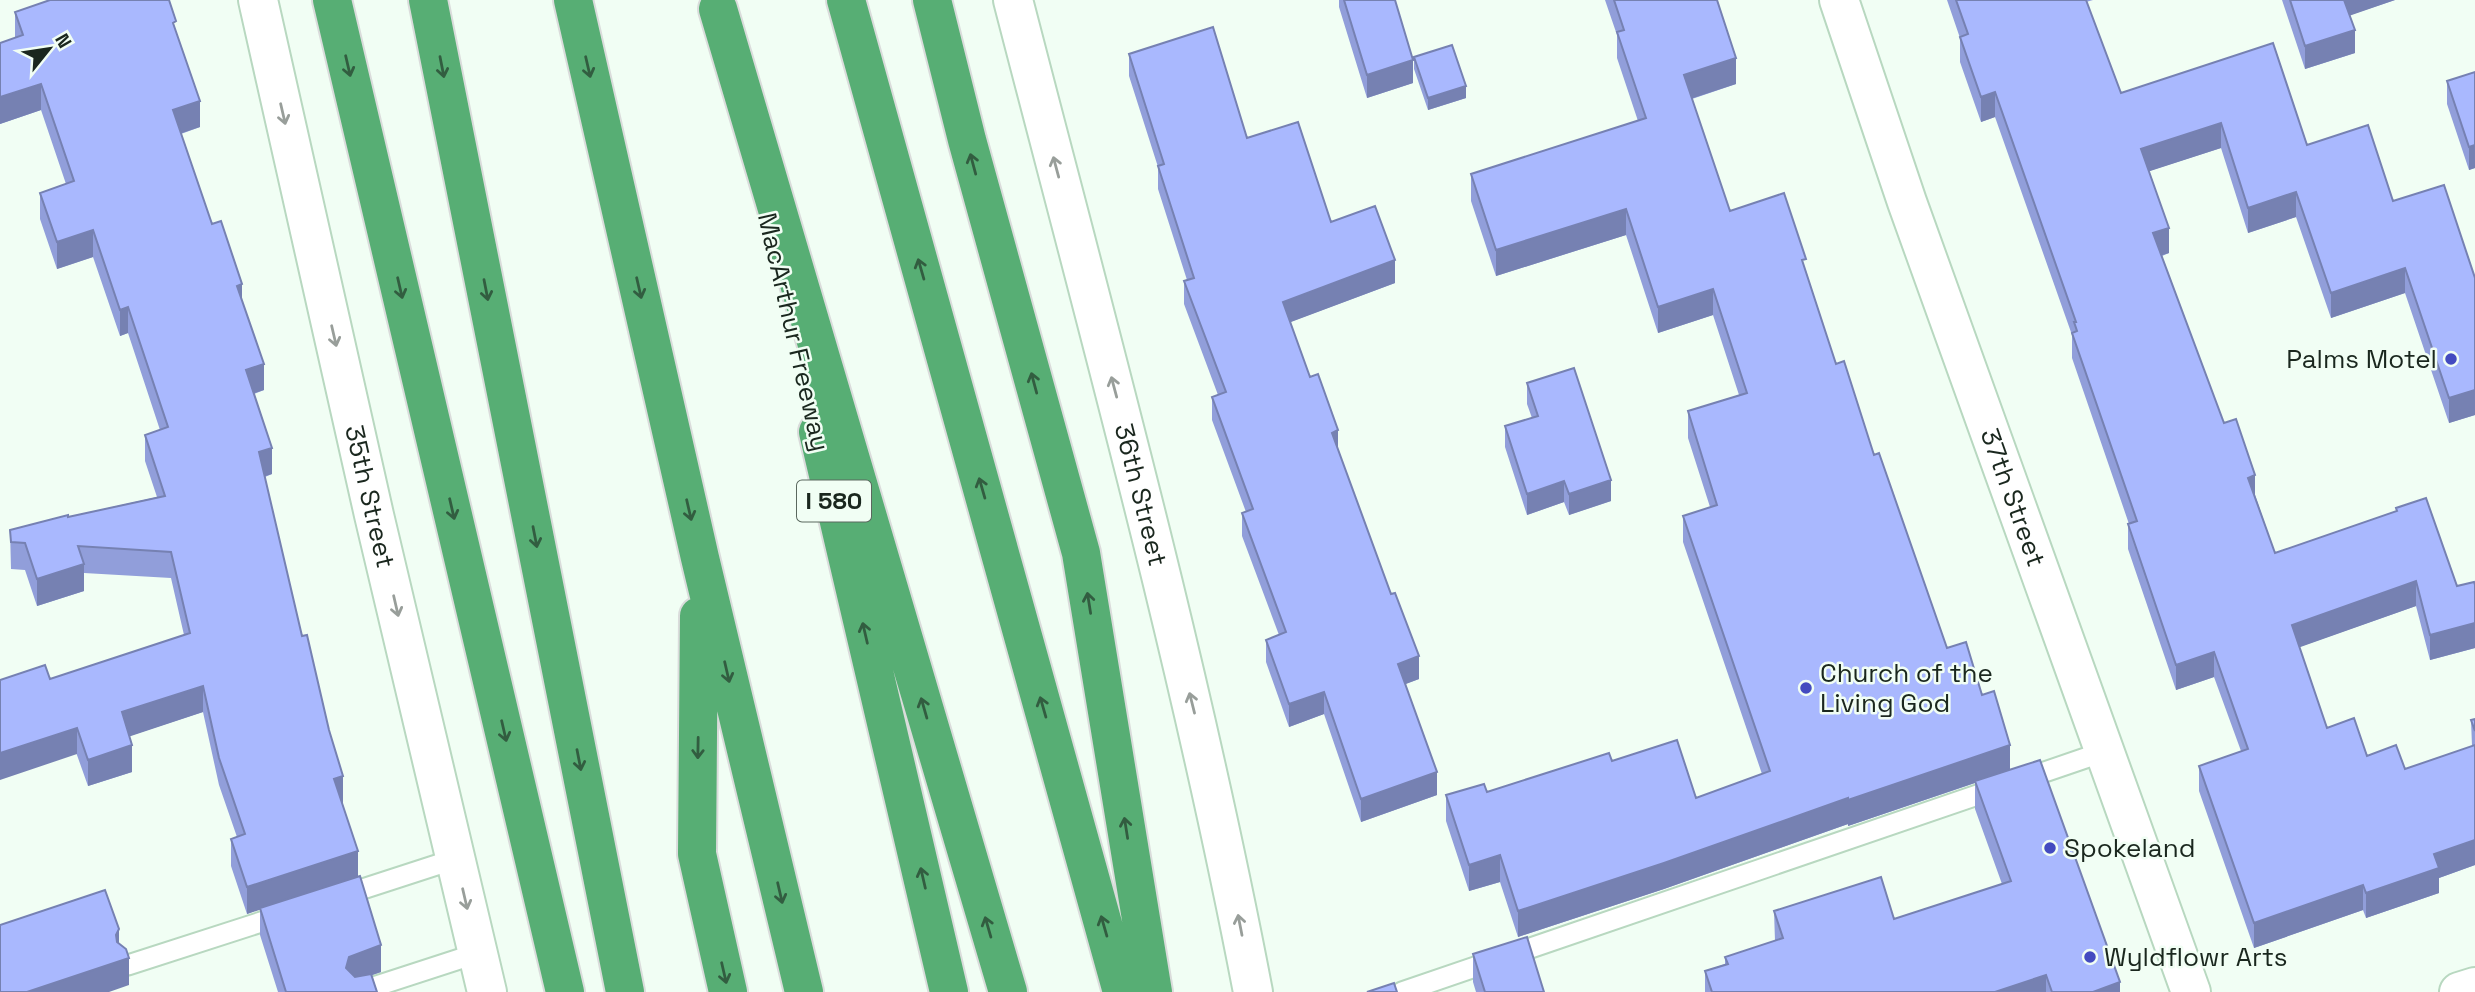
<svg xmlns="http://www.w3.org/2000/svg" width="2475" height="992" viewBox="0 0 2475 992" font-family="'Space Grotesk',sans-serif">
<rect width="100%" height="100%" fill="#f1fef4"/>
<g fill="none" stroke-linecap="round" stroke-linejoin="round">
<defs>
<path id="service" d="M338,897L455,859
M128,965L283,915
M358,992L478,953
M1402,992L2103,752"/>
<g id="minor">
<path id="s1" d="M1839,0L1907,202L2191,992"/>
</g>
<path id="tertiary" d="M2459,992L2475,987"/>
<g id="secondary">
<path id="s2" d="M258,0L374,515L487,992"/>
<path id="s3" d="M1013,0C1098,329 1189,658 1253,992"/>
</g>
<path id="motorway" d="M332,0L565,992
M428,0L625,992
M573,0L700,558L804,992
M846,0L1122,992
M932,0L967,140L1081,553L1153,992
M718,9L1008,992
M818,432L949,992
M699,616L697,854L728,992"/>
</defs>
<use href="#service" stroke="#b8d8c0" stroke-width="23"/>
<use href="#minor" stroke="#b8d8c0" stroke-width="42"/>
<use href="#tertiary" stroke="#b8d8c0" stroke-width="42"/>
<use href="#secondary" stroke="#b8d8c0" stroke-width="42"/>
<use href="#motorway" stroke="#dadcdb" stroke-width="42"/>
<use href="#service" stroke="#fff" stroke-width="19"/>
<use href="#minor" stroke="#fff" stroke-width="38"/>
<use href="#tertiary" stroke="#fff" stroke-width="38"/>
<use href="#secondary" stroke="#fff" stroke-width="38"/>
<use href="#motorway" stroke="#57ae74" stroke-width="38"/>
</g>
<path fill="#919eda" d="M1339,0H1395L1413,83L1367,98L1339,7Z
M1605,0H1717L1736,84L1692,99L1730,211L1806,271L1836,364L1874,455L1947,648L1982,695L2010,769L2120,992H1705V971L1725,964V957L1775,941L1774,911L1894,919L2002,884L1975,809V783L1848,826V824L1664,889L1518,937L1500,882L1469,891L1446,821V795L1487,792L1612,761L1696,798L1762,774L1683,542V516L1710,507L1688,438V411L1739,395L1713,315L1658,333L1626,235L1496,276L1471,201V174L1638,121L1617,58V35Z
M1947,0H2093L2086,2L2121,93L2307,145L2393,201L2475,278V415L2449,423L2405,293L2331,318L2296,217L2248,233L2221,148L2149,171L2169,253L2162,256L2224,423L2255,495L2275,553L2396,511V508L2457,586L2475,585V648L2430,660L2416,606L2299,647L2327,728L2367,756L2405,769L2472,746L2471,720L2475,719V865L2439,878V893L2366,918L2363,910L2254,948L2199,791V766L2241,751L2214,677L2176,690L2128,549V524H2129L2072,358V335L1995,117L1981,122L1960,62V38Z
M2282,0H2395L2350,15L2355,53L2305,69Z
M15,12L176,32L200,127L181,134L212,224L242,301L264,390L254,394L272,474L265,477L302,636L343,803H342L358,877L381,972L372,975L377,992H278L260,935V909L247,914L231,866V839L237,837L219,785L203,712L129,736L132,772L88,786L50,679L184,635L171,578L84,573V591L37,606L25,570L11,569L10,530L157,497L145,461V435L160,430L128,333L120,336L93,257L57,269L40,219V193L66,184L41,110L0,124V43L15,38Z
M1129,54L1247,138L1331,222L1395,283L1290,322L1310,377L1338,449L1419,679L1405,684L1437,795L1361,822L1324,714L1289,727L1266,662V640L1279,635L1242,536V513L1246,512L1212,420V397L1218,395L1184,304V281L1187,280L1158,189V167L1129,76Z
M1414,57L1466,98L1428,110L1414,69Z
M2475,72V168L2469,170L2447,104V81Z
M1527,383L1611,501L1569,515L1564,502L1527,515L1505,447V426L1532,418L1527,404Z
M1473,954L1544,992H1476L1473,982Z"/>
<path fill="#7681b2" d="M2343,0H2395L2343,18Z
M2355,30V53L2305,69V46Z
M1736,58V84L1684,101V75Z
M1413,60V83L1367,98V75Z
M41,84V110L0,124V97Z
M1466,86V98L1428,110V98Z
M1995,92V117L1981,122V97Z
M200,101V127L173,136V110Z
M2221,123V148L2141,174V149Z
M2475,145V168L2469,170V147Z
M2296,192V217L2248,233V208Z
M1626,209V235L1496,276V250Z
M2169,228V253L2153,258V233Z
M93,230V257L57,269V242Z
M1395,260V283L1283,325V302Z
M2405,268V293L2331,318V293Z
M242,284V310L237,286Z
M1713,289V315L1658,333V307Z
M128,307V333L120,336V310Z
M264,364V390L246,396V370Z
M2475,390V415L2449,423V398Z
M1338,430V453L1332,433Z
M272,448V474L259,478V452Z
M2255,475V500L2248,478Z
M1611,480V501L1569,515V494Z
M1564,481V502L1527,515V494Z
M84,564V591L37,606V579Z
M2416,581V606L2292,650V625Z
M2475,623V648L2430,660V635Z
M2214,652V677L2176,690V665Z
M1419,656V679L1398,687V664Z
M203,686V712L122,739V712Z
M1324,692V714L1289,727V704Z
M77,728V754L0,780V753Z
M132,745V772L88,786V760Z
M2010,745V771L1848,826V800Z
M1437,772V795L1361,822V799Z
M343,776V803L334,806V779Z
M1848,798V824L1664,889L1518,937V911Z
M2475,840V865L2439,878V893L2366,918V893L2434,854Z
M358,851V877L247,914V887Z
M1500,855V882L1469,891V865Z
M2363,885V910L2254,948V923Z
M119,929V957L129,958V985L109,992H27L116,935Z
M381,945V972L349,983L346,968L349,957Z
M2046,975V992H1995Z
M2120,982V992H2093Z"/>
<path fill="#a9b8fe" stroke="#7681b2" stroke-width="2" d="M50,0H169L176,21L173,23L200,101L173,110L212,224L221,221L242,284L237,286L264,364L246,370L272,448L259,452L302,636L307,635L329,730L343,776L334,779L358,851L247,887L231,839L245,834L219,758L203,686L122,712L132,745L88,760L77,728L0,753V680L45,665L50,679L190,633L171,552L78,546L84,564L37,579L25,543L11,542L10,530L68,515V517L165,496L145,435L168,427L128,307L120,310L93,230L57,242L40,193L74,181L41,84L0,97V43L23,35L15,12Z
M1344,0H1395L1413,60L1367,75Z
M1614,0H1717L1736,58L1684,75L1730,211L1784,193L1806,259L1802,260L1836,364L1844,361L1874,455L1879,453L1947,648L1966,642L1982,695L1994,691L2010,745L1848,800V798L1664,863L1518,911L1500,855L1469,865L1446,795L1484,784L1487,792L1609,753L1612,761L1677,740L1696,798L1770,771L1683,516L1717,505L1688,411L1747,393L1713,289L1658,307L1626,209L1496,250L1471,174L1646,118L1617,32L1624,30Z
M1956,0H2086L2121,93L2273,43L2307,145L2368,125L2393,201L2444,185L2475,278V390L2449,398L2405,268L2331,293L2296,192L2248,208L2221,123L2141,149L2169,228L2153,233L2224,423L2236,419L2255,475L2248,478L2275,553L2397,511L2396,508L2426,498L2457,586L2474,582L2475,585V623L2430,635L2416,581L2292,625L2327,728L2354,718L2367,756L2396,745L2405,769L2475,745V840L2434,854L2439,868L2366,893L2363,885L2254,923L2199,766L2248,749L2214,652L2176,665L2128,524L2137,521L2072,333L2077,331L2074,322H2076L1995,92L1981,97L1960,37L1968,34Z
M2290,0H2344L2355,30L2305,46Z
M1213,27L1247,138L1298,122L1331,222L1375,206L1395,260L1283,302L1310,377L1318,374L1338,430L1332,433L1391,594L1395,593L1419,656L1398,664L1437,772L1361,799L1324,692L1289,704L1266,640L1286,632L1242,513L1253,509L1212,397L1226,392L1184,281L1194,278L1158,166L1164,164L1129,54Z
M1452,45L1466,86L1428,98L1414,57Z
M2475,72V145L2469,147L2447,81Z
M1574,368L1611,480L1569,494L1564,481L1527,494L1505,426L1538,416L1527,383Z
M2475,719V731L2471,720Z
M2040,760L2120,982L2093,992H2052L2046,975L1995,992H1712L1705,971L1728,964L1725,957L1783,938L1774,911L1881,877L1894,919L2011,881L1975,781Z
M360,876L381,945L349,957L346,968L355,977L371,974L377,992H286L260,908Z
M105,890L119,929L116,935L117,942L126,949L129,958L27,992H0V925Z
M1527,937L1544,992H1485L1473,954Z
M1394,983L1397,992H1367Z"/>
<defs><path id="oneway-shaft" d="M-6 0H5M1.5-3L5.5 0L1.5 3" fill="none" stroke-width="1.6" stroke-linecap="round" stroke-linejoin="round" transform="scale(1.75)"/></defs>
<g stroke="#325d40">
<use href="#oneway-shaft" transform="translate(348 66) rotate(77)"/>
<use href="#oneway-shaft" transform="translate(442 67) rotate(79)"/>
<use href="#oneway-shaft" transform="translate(588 67) rotate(77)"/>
<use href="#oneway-shaft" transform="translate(973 164) rotate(-105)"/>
<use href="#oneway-shaft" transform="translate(921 269) rotate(-106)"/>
<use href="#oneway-shaft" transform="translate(400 288) rotate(77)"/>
<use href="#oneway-shaft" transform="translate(639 288) rotate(77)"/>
<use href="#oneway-shaft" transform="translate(486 290) rotate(79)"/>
<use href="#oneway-shaft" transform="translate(1034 383) rotate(-105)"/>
<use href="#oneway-shaft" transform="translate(982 488) rotate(-106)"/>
<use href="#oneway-shaft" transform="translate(452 509) rotate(77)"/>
<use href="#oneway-shaft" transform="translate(689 510) rotate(77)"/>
<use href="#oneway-shaft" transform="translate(535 537) rotate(79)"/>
<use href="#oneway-shaft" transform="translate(1089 603) rotate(-99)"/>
<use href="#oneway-shaft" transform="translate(865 633) rotate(-103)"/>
<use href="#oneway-shaft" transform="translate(727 672) rotate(77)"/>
<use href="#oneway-shaft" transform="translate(1043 707) rotate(-106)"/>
<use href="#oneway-shaft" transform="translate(924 708) rotate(-106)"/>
<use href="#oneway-shaft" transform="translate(504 731) rotate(77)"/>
<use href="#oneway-shaft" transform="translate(698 748) rotate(91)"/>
<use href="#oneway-shaft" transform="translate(579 760) rotate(79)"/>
<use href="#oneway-shaft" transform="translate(1126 828) rotate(-99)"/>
<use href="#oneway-shaft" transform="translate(923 878) rotate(-103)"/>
<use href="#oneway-shaft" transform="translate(780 893) rotate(77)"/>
<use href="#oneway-shaft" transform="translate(1104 926) rotate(-106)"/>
<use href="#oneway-shaft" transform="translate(988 927) rotate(-106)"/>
<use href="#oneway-shaft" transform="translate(724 973) rotate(77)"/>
</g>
<g stroke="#989e9a">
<use href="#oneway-shaft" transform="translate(283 114) rotate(77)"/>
<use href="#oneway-shaft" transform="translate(1056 167) rotate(-105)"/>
<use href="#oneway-shaft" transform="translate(334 336) rotate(77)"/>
<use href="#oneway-shaft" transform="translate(1114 387) rotate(-105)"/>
<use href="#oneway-shaft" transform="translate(396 606) rotate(77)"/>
<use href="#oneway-shaft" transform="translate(1192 703) rotate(-104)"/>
<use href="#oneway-shaft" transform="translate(465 899) rotate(77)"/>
<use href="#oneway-shaft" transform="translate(1240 925) rotate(-101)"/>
</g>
<g fill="#434bc0" stroke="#f1fef4" stroke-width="2.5">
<circle cx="2451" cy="359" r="7"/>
<circle cx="1806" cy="688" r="7"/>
<circle cx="2050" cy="848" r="7"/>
<circle cx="2090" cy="957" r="7"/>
</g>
<g text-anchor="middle" stroke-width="5" stroke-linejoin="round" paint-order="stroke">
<rect fill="#f1fef4" stroke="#5a685e" stroke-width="2" x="797" y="480.5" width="74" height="41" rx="5"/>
<g font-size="24" font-weight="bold" fill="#1a271e">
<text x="834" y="509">I 580</text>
</g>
<g font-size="26" fill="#1a271e" stroke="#f1fef4">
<text transform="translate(794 332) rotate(77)" y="9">MacArthur Freeway</text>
<text dy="9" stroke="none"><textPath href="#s3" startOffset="511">36th Street</textPath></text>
<text dy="9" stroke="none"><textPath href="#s2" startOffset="509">35th Street</textPath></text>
<text dy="9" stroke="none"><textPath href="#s1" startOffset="527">37th Street</textPath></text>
</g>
<g font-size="26" fill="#1a271e" stroke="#f1fef4" text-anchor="start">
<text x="2437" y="368" text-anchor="end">Palms Motel</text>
<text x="1820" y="682">Church of the<tspan x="1820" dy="30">Living God</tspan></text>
<text x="2064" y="857">Spokeland</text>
<text x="2104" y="966">Wyldflowr Arts</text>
</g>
</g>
<g transform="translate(49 49) rotate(60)" stroke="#f1fef4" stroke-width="5" paint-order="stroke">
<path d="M0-5L12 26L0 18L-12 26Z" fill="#1a271e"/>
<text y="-10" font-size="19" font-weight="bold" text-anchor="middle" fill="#1a271e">N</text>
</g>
</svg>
